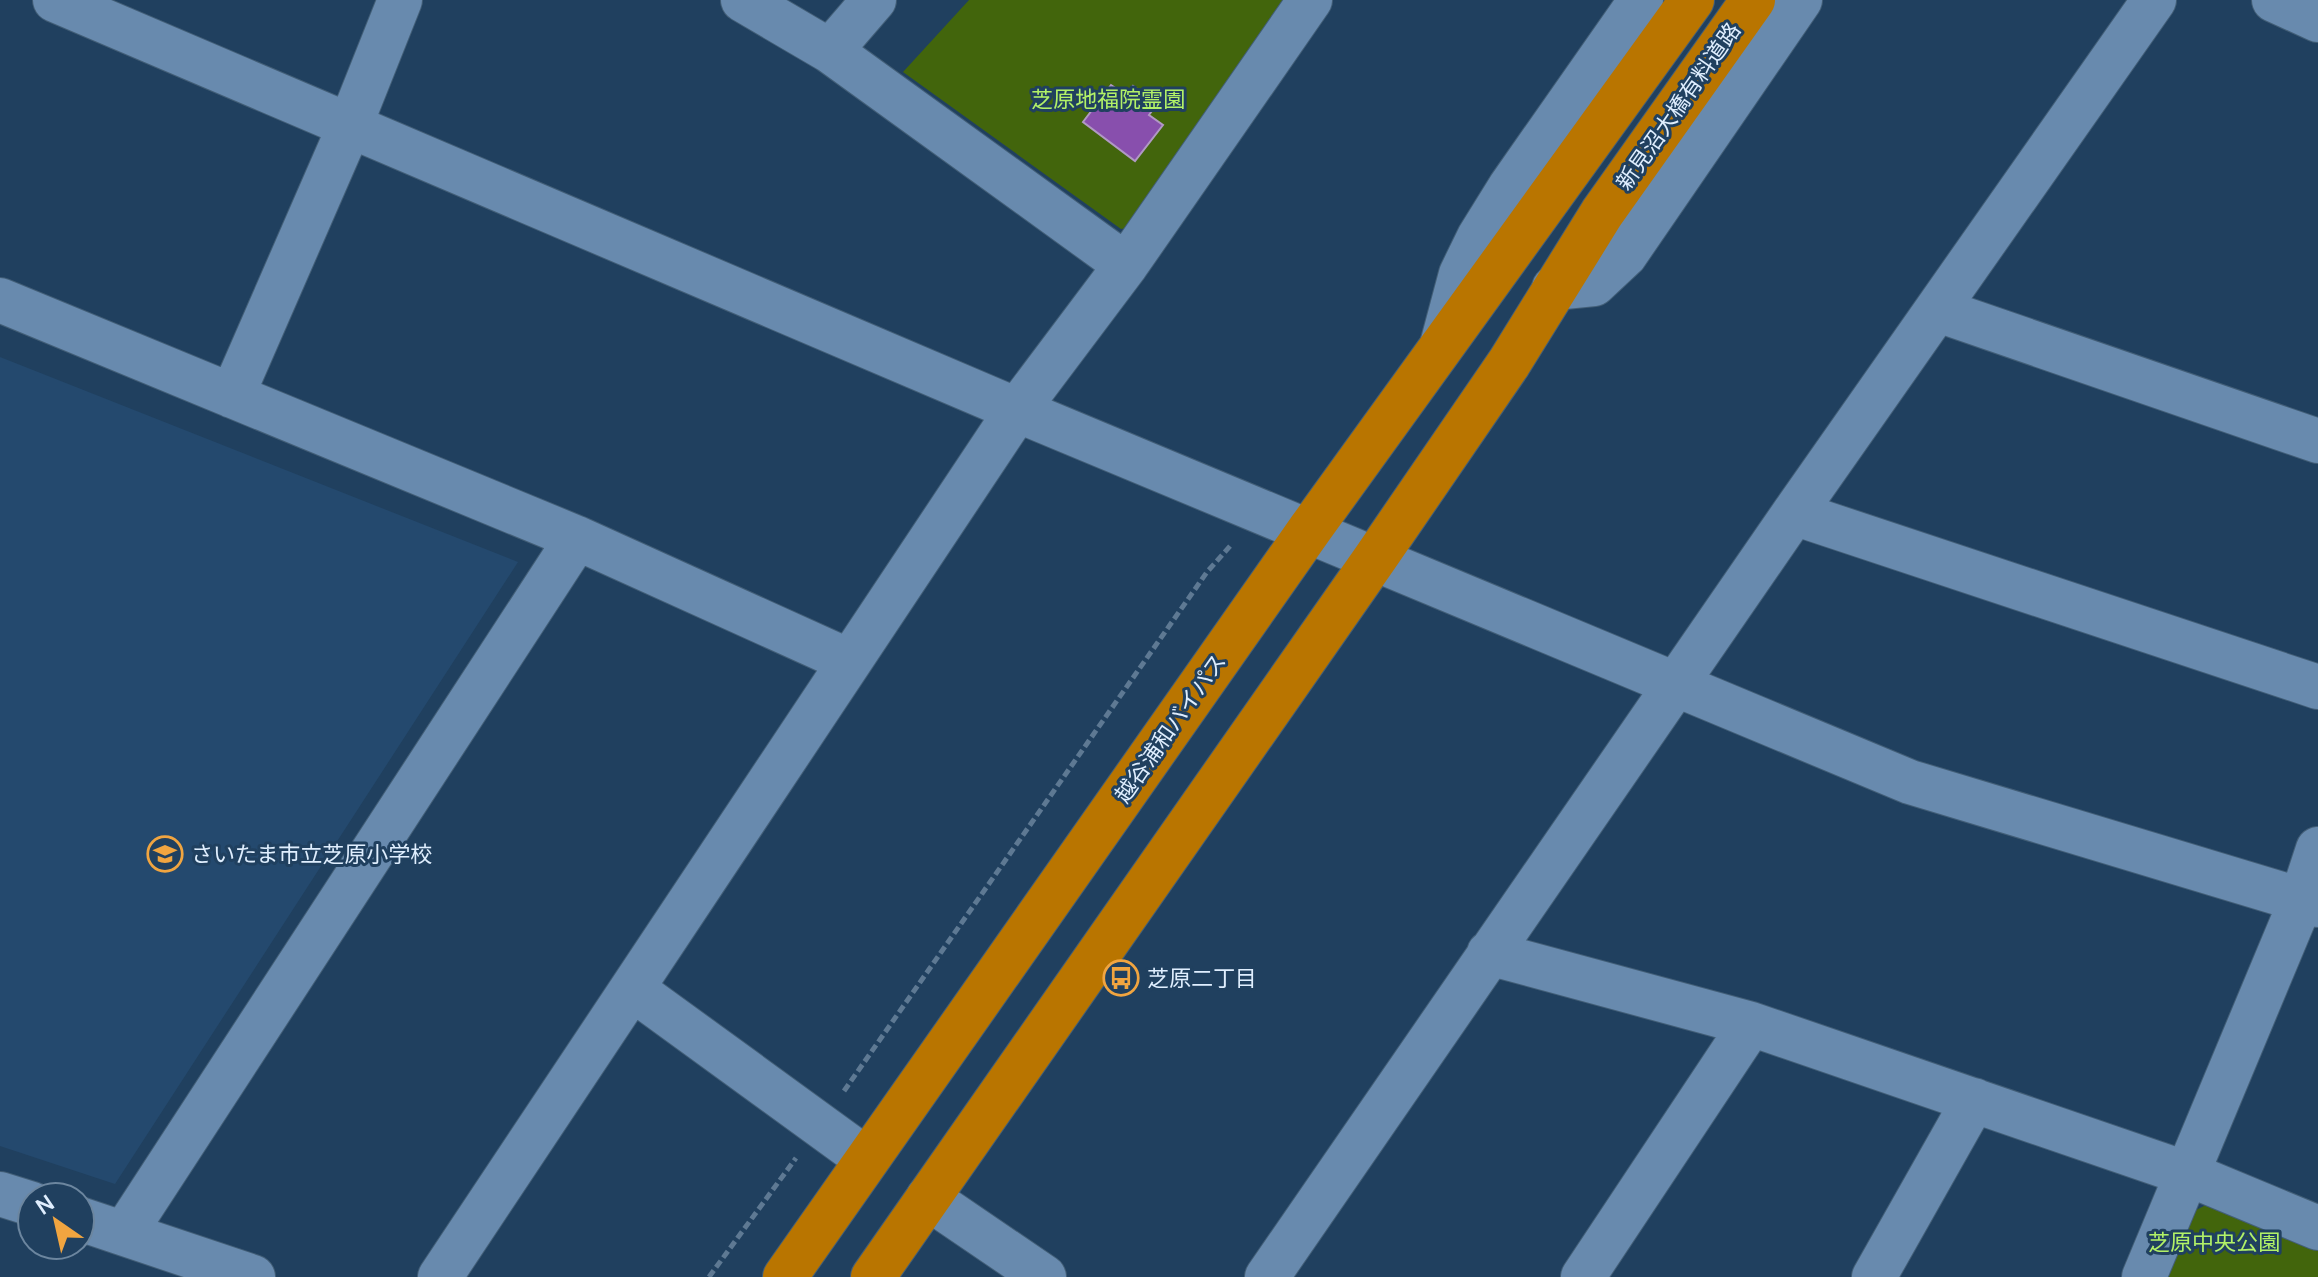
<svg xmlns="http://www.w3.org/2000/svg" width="2318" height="1277" viewBox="0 0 2318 1277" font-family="Manrope,'Noto Sans JP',sans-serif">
<rect width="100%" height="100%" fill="#20405f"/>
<path fill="#24496e" d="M0,357L518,562L115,1184L0,1146Z"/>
<path fill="#42650c" d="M969,0H1295L1139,226L1121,229L903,72Z
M2210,1203L2318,1247V1277H2164L2190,1213Z"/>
<path fill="#884fad" stroke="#b199c4" stroke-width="2" d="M1111,85L1126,95L1133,86L1157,104L1149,115L1163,125L1135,161L1083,122Z"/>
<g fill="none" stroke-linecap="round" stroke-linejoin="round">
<defs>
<path id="minor" d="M55,0L1017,410L1910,782L2318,905
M743,0L830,51L1126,265
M2274,0L2318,20
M830,51L874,0
M1554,288L1594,284L1625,255L1800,0
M0,300L577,538L849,661
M1938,310L2318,441
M1442,345L1461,274L1479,237L1510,187L1641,0
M232,396L351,123L400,0
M1794,513L2318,687
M1489,953L1751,1024L2188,1174L2318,1228
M634,990L865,1158
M0,1194L32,1204
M928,1198L1044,1277
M80,1219L253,1277
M125,1232L577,538
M440,1277L1017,410L1126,265L1310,0
M1267,1277L1794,513L2154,0
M1583,1277L1751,1024
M1874,1277L1974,1100
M2144,1277L2301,901L2318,849"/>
<path id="highway" d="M785,1277L1310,529L1692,0
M873,1277L1376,557L1509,363L1602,213L1753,0"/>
</defs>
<use href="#minor" stroke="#425e77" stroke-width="46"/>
<use href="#highway" stroke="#425e77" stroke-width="46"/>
<path stroke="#5e7993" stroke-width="5" stroke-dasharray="8 4" stroke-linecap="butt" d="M844,1091L1207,572L1231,545
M709,1277L796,1158"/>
<use href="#minor" stroke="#688aae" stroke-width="44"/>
<use href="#highway" stroke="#b97500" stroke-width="44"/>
</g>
<defs>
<symbol id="school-ring" viewBox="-11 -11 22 22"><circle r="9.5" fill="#20405f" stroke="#f1a540" stroke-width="1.5"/><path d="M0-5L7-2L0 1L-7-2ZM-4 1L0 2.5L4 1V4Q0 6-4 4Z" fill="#f1a540"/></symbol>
<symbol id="bus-ring" viewBox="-11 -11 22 22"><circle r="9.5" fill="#20405f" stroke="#f1a540" stroke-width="1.5"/><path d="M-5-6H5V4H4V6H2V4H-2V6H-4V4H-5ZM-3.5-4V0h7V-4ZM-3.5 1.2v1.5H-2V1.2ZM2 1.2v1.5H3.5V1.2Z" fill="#f1a540"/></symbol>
</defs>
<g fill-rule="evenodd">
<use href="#school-ring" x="145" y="834" width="40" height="40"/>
<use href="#bus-ring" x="1101" y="958" width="40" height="40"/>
</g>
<g text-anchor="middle" stroke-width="6" stroke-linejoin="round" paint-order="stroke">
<g font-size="22" fill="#b2f167" stroke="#20405f">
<text x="1108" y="107">芝原地福院霊園</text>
<text x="2214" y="1250">芝原中央公園</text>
</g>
<g font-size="22" fill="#dfeefe" stroke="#20405f">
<text transform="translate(1678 106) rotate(-55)" y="8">新見沼大橋有料道路</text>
<text transform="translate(1170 728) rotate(-55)" y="8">越谷浦和バイパス</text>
</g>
<g font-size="22" fill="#dfeefe" stroke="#20405f" text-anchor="start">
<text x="191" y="862">さいたま市立芝原小学校</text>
<text x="1147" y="986">芝原二丁目</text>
</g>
</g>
<g transform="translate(56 1221) rotate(326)"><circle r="38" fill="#20405f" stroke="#6c869f" stroke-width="2"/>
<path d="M0-6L14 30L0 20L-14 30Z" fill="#f1a540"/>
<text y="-12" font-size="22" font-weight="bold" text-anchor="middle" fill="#dfeefe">N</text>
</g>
</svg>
